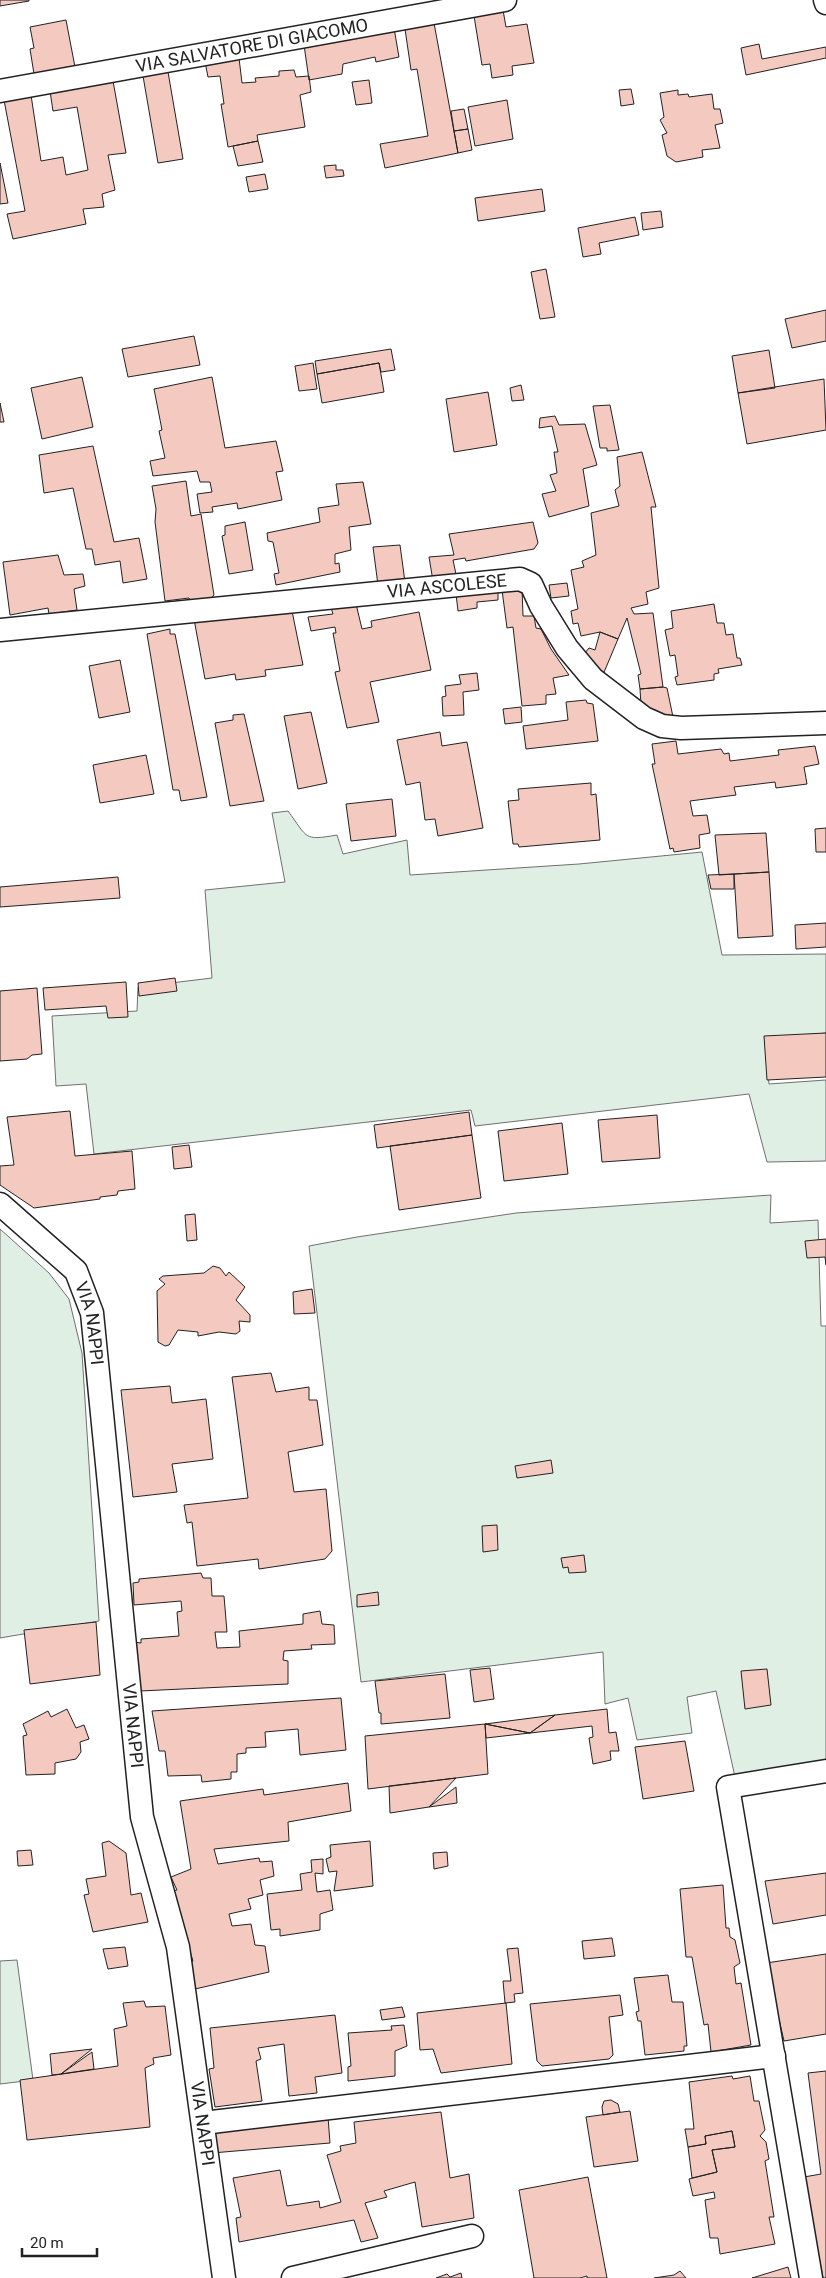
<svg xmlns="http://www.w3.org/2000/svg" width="826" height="2278" viewBox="0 0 826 2278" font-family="Roboto,sans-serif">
<rect width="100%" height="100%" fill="#fff"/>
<path fill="#e0efe3" stroke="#6f6f6f" d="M288,811C308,838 303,841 337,835L343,854L407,840L410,875L579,864L702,852L722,955L826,954V1033L765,1039L769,1084L826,1080V1161L767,1162L749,1094L475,1126L471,1110L94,1154L86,1084L56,1086L52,1016L137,1011L138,987L212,978L205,890L285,882L272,813Z
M771,1195L770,1223L818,1220L821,1326H826V1762L735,1777L716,1691L687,1697L692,1733L637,1740L628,1698L605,1704L603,1652L361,1682L309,1246L357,1237L516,1213Z
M0,1229L49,1273L69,1299L82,1353L99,1621L0,1638Z
M17,1960L33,2080L0,2084V1961Z"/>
<path fill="#f3c9c0" stroke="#222" d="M0,0H29V1L0,6Z
M503,10L506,27L527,24L534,63L512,66L513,75L492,78L490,64L482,65L474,16Z
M66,20L75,67L34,74L30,49L34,48L30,27Z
M434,23L458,153L385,168L380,144L428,136L417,69L411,70L405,29Z
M394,28L399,57L376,62L375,57L343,64L342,74L309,80L304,45Z
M759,44L762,59L826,47V58L746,75L741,48Z
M239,58L242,83L256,82L255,78L279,76V71L294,70L296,77L309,76L311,92L300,95L305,127L257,135L258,141L228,147L221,104H224L220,76L208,77L205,62Z
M168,72L183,159L158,163L143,76Z
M369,80L372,103L356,105L352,82Z
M113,81L126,153L108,155L115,190L102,194L104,207L83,209L86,224L13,239L7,214L25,211L4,100L31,95L41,161L63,157L66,175L88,170L77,107L53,111L50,91Z
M631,89L634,104L621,106L619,90Z
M678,90V95L688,94L689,97L712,94L714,109H720L723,123L715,125L720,148L702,150L703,157L676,162L667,156L662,135L667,133L660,120L664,117L660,93Z
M507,100L513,139L475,146L468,107Z
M464,109L468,129L454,131L451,111Z
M468,129L472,150L458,153L454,131Z
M258,141L263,162L238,166L233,146Z
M0,163L8,203L0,204Z
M336,165V170H343L344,176L326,178L324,166Z
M265,174L268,189L249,192L246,177Z
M542,189L545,211L478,221L475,198Z
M661,211L663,227L643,230L641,213Z
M635,217L639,235L599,243L601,254L583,257L578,228Z
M546,269L555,317L540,319L531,272Z
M826,310V341L792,348L785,319Z
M194,336L200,365L128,377L122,349Z
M391,349L395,370L381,372L379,363L317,374L315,361Z
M769,350L775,388L738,393L732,356Z
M313,363L317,389L299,391L295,366Z
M379,363L384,392L322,403L317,374Z
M82,377L93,427L42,439L31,388Z
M212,377L225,448L276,441L283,471L276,472L282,500L238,509L237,503L212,507L213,512L200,513L197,494L212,492L210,482H200L197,471L153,476L150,461L165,458L159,431L162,430L154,389Z
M824,379L826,430L747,444L738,393Z
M521,385L524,400L512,401L510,388Z
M488,392L497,445L454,452L446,399Z
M0,403L4,422H0Z
M610,405L619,450L607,451V448H600L593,406Z
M555,416L559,425L585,424L597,465L583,469L589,506L549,517L542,494L556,491L550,475L557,473L554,452H558L552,426L539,428L540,418Z
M93,446L114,542L139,538L147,579L123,583L120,561L95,565L92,549H86L73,488L44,493L39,455Z
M642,452L656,507H651L659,588L646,592L648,604L631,608L634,614L653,613L663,687L640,689L638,675L641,674L627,618L618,639L600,632L581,636L578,623L573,624L571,611L578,609L571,570L584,567L582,561L596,555L591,513L619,506L615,490L620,486L617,457Z
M186,481L191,516L201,514L214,595L210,599L191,603L189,598L165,601L155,522L156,509L152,486Z
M363,482L371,524L349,527L351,550L335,554V564L339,563L340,572L276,585L274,574L279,573L273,542L268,541L267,533L320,522L318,508L339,505L336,484Z
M245,522L253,570L229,574L222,536L225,535V526Z
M533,522L538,543L534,549L466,561L465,558L453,560L457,579L433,581L429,557L454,555L449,534Z
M400,545L405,582L378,585L373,547Z
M58,555L64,575L83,574L85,586L74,589L77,610L49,614L48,608L10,615L3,562Z
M567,583L569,596L551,598L549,585Z
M522,588L523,616H534L536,628L541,629L551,649L569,675L553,678L556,694L546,695V704L522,706L513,627L507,628L502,590Z
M498,592V600L477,602V608L458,611L456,594Z
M356,604L362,629L372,627L371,621L419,612L431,670L370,682L379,722L347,728L335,672L340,671L333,633H336L335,627L311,631L308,617L333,614L331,608Z
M714,604L717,623H724L726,635L733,634L737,658H740L742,665L718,669L719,673L714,674V680L677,685L675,677L678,676L675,655L670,656L665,630L673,628L671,611Z
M254,611V617L292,611L303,665L265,670L266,676L236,680L235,674L205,679L194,619Z
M170,629V634H175L207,797L181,801L179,790H173L147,634Z
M600,632L618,639L602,677L584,654L589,648L595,650Z
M120,660L130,712L99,718L89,666Z
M477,673L479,690L463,692L464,715L443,716L442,697L446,696L445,686L461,684L459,675Z
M663,687L667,688L673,717H666L641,705L640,689Z
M586,700L587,703L593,704L598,741L526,749L523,726L568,720L566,702Z
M521,707L522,722L505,724L503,709Z
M311,712L327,783L298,789L284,716Z
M244,714L264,801L230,806L215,723L233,720V715Z
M440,732L442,746L467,742L483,828L438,836L435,819L425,820L420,782L406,785L397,740Z
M676,741L678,754L721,749L724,754L729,753L730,761L779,755L778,750L815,746L819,764L804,767L807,784L776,788L775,782L734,787L736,795L690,801L693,816L707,815L710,833L699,835L700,848L674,852L673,848L670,849L652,764H655L652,744Z
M146,755L154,794L100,803L93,765Z
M591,783V795L596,794L600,840L519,847L518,844H513L508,801L519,800L518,789Z
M392,799L396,836L351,841L346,804Z
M826,828V852H816L815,829Z
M766,833L769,872L719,875L715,835Z
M769,872L773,936L738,938L734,874Z
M734,874V889H711L708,875Z
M118,877L120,898L0,907V887Z
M826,923V947L796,949L795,925Z
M175,978L177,991L139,996L138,983Z
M126,982L128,1017L108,1018L106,1006L45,1010L43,988Z
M37,988L42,1054L32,1055L27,1059L0,1061V991Z
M826,1033V1077L767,1080L764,1036Z
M70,1111L75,1156L132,1151L135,1189L118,1191L117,1195L100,1197V1199L34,1208L0,1185V1166L14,1165L7,1117Z
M469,1112L472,1135L377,1148L374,1125Z
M657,1115L660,1158L602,1162L598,1120Z
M562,1123L568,1174L504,1181L498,1131Z
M472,1135L481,1198L399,1210L390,1146Z
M189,1145L192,1167L174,1169L172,1147Z
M195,1214L197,1240L187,1241L185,1215Z
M826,1239V1265L825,1257L807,1258L805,1241Z
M213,1266L220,1268L226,1276L229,1272L245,1287L236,1300L250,1315V1322L239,1321L240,1331L236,1334L219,1332L198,1336V1332L178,1330L169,1345L165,1346L158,1342L157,1291L165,1284L159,1279L163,1276L204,1273Z
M312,1289L315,1313L294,1314L293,1292Z
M271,1373L276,1392L309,1387V1400H317L323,1445L288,1452L294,1492L326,1489L332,1551L325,1559L259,1569L258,1559L197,1566L192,1522L187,1523L184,1505L248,1498L232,1377Z
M170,1386L172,1403L206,1399L213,1459L172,1464L177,1492L133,1497L121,1390Z
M551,1460L553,1473L517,1478L515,1466Z
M497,1525L498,1550L483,1552L482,1526Z
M584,1555L586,1572L569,1573L568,1567L563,1568L561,1558Z
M201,1573L203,1578H211L212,1596H224L227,1632H215L217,1648L240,1647L239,1631L303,1624V1614L320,1611L322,1624L334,1625L335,1644L311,1645L312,1649L284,1651L283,1660L288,1661V1684L140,1691L134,1642L141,1643V1639L179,1636L177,1612L182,1611L181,1601L134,1605L133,1583L139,1582V1579Z
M378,1592L379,1605L357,1607V1595Z
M96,1622L100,1675L30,1684L24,1630Z
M490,1668L494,1699L474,1702L470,1670Z
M767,1669L771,1705L745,1709L741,1671Z
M445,1674L450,1718L381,1724V1713H379L375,1681Z
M341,1698L346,1750L300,1755L298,1729L265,1732L266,1747L246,1748V1753L237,1754V1772H231V1779L202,1782L201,1775L168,1776L165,1751H159L152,1711Z
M67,1709L76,1728L84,1725L89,1739L80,1742L81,1752L76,1759L55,1763V1774L26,1775L23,1736L27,1735L23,1724L48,1711L51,1717Z
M607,1709L609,1733L616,1732L619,1751H610L611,1760L593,1764L589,1738L593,1737L592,1726L530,1733L555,1715Z
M555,1715L530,1733L485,1724Z
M485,1724L530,1733L486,1738Z
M485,1724L488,1774L368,1789L365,1736Z
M685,1741L694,1791L643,1799L635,1747Z
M456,1778L429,1807L390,1813L389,1786Z
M348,1783L351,1811L288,1822L289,1841L214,1849L218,1864L259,1858L260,1862L272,1861L274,1876L260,1880L263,1895L248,1899L251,1909L229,1914L232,1926L251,1924L255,1945L265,1946L269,1972L195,1989L188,1963L193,1961L171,1891L177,1890L171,1877L191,1869L180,1801L263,1789L264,1795Z
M456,1787L457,1803L429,1807Z
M109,1841L126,1853L131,1895L141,1893L148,1922L93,1932L84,1895L89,1894L86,1879L106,1876L102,1843Z
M370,1841L373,1886L334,1891L337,1871L329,1872L326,1859L331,1857L330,1845Z
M31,1850L33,1865L18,1866L17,1851Z
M447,1852L448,1866L434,1869L433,1853Z
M323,1859V1874L315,1873L317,1892L330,1890L333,1910L320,1914V1930L280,1936V1929L271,1930L267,1894L302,1890L300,1874L312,1872L311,1860Z
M826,1873V1915L773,1924L765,1881Z
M723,1885L726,1928H729L730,1937L735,1940L740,1963L734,1967L736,1984L741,1983L751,2045L711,2052L708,2024L704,2025L692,1957H686L680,1889Z
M612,1938L615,1956L584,1959L582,1941Z
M125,1947L128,1966L108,1969L103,1949Z
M518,1948L523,1993L514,1994L515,2002L505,2003L503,1981H511L507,1949Z
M826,1954V2034L784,2041L766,1963Z
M668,1975L672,2002H683L687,2046H684V2051L645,2055L641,2021H638L636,2012L639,2011L634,1978Z
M620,1995L623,2015L609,2017L613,2055L609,2059L542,2066L537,2061L530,2004Z
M144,2001L146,2007L165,2006L171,2055L153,2058L154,2064L145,2068L150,2127L27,2140L20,2080L118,2066L114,2029L127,2026L123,2003Z
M506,2003L512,2064L441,2073L433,2049L420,2050L417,2013Z
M402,2007L405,2017L382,2020L380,2010Z
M335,2015L342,2073L315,2077L317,2093L289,2096L284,2044L258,2048L261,2059L256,2061L262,2101L215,2107L209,2069L214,2068L210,2028Z
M404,2025L407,2046L395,2051V2076L348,2081V2067L351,2066L348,2033L392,2030L391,2026Z
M92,2049L61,2074L52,2075L50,2054Z
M92,2052L94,2069L61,2074Z
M826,2071V2278H823L804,2177L821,2174L808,2073Z
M732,2076L733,2079L750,2076L754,2101H759L765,2130L760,2136L766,2142L769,2159L765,2161L774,2217H769L775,2244L720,2254L718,2238H710L705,2200L715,2198L714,2192L693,2196L689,2179L717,2172L712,2150L735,2147L732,2131L705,2136L706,2144L688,2147L685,2129H694L689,2082Z
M611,2100L618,2104L620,2112L603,2115L602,2107L604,2101Z
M630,2111L638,2161L594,2167L586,2117Z
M441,2112L450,2178L469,2174L474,2218L422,2227L415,2182L384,2191L387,2197L365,2203L378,2238L361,2242L354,2220L239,2242L236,2218L241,2217L233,2178L280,2170L287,2206L319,2201L320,2208L341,2202L327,2155L341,2151L340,2146L356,2143L354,2122Z
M328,2117L330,2143L212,2153L209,2131Z
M732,2131L735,2147L712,2150L717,2172L692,2178L688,2147L706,2144L705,2136Z
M588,2177L607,2278H587V2276L580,2278H534L519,2190Z
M788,2267L791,2278H752Z
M680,2271L686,2278H654L674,2275Z
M461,2273L462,2278H436L447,2274L450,2277Z"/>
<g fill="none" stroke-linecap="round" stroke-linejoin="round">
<defs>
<g id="street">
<path d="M825,0L826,3"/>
<path id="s1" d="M0,91L505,0"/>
<path id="s2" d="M0,630L520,579L531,584L541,606L567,648L593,679L644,718L662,726L681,728L826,723"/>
<path id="s3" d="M0,1204L76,1271L92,1313L142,1817L178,1947L224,2278"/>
<path d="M203,2123L774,2056"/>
<path d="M293,2278L472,2236"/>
<path d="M811,2278L728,1787L826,1771"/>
</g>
</defs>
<use href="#street" stroke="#222" stroke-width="25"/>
<use href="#street" stroke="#fff" stroke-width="22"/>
</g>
<g text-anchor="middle" stroke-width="4" stroke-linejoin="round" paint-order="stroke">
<g font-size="18" fill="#222" stroke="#fff">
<text dy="6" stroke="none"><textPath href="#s1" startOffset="256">VIA SALVATORE DI GIACOMO</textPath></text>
<text dy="6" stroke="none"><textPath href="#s2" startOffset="449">VIA ASCOLESE</textPath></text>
<text dy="6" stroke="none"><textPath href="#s3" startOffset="156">VIA NAPPI</textPath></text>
<text dy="6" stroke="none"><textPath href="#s3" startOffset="561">VIA NAPPI</textPath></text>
<text dy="6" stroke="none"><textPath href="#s3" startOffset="966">VIA NAPPI</textPath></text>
</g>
</g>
<path d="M22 2248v8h75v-8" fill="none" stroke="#222222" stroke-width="2.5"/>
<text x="30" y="2248" font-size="15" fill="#222222" stroke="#ffffff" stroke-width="4" paint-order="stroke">20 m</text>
</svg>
